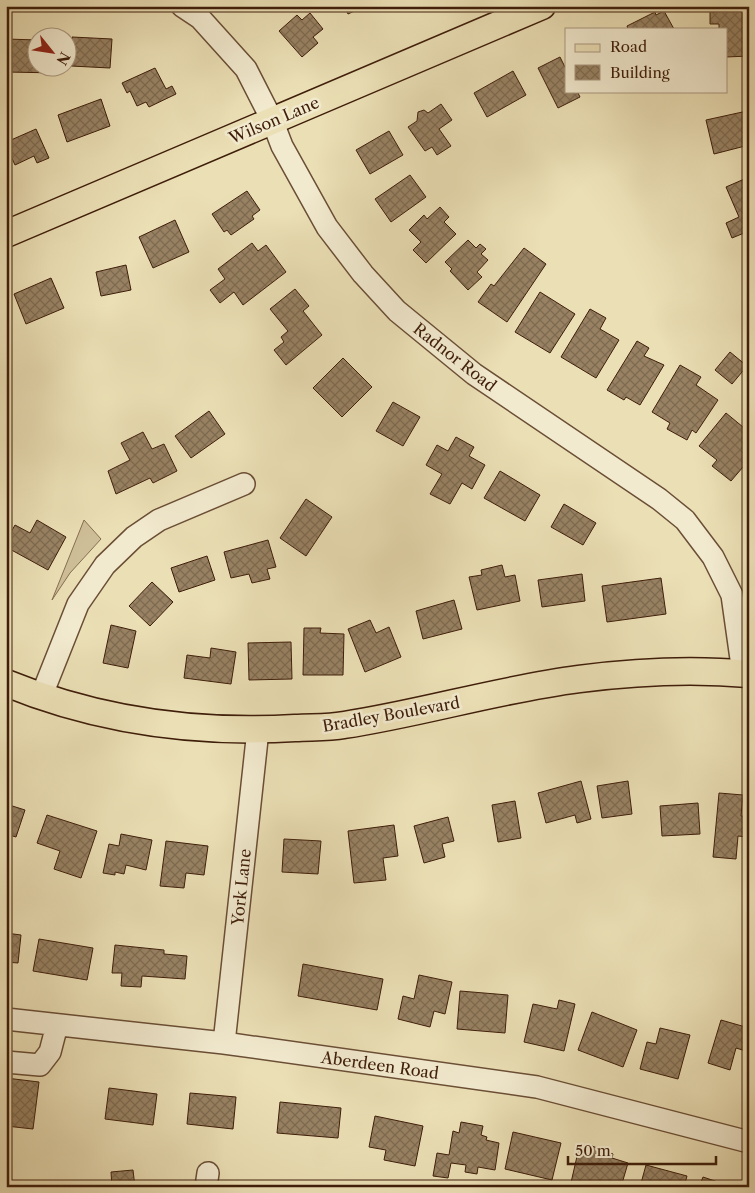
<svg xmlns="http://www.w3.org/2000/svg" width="755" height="1193" viewBox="0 0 755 1193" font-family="'Libre Caslon Text',serif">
<defs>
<pattern id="building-cross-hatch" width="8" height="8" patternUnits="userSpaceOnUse" patternTransform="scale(1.25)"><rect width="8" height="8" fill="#988263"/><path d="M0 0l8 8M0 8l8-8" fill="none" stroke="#7d6a50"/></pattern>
</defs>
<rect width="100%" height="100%" fill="#ebdfb5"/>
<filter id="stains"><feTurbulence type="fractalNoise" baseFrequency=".004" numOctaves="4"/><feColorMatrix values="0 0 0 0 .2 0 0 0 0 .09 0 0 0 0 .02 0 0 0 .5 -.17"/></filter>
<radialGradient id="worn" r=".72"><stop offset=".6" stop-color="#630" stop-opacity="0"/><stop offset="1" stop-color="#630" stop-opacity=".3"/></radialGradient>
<path fill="#cebe98" stroke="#866e51" d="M84,520L101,539L70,573L52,600Z"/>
<path fill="url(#building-cross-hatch)" stroke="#3f1e0a" d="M344,6H365L348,14Z
M714,6H738V9H743L744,35L749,34V56L726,57V29H719V24H710V12H715Z
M664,11L674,29H628L627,26L655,12L656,15Z
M310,13L323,29L313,37L318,43L302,57L279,31L297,15L302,20Z
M72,37L112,39L110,68L71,66Z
M6,39L38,40V68H59V73L6,72Z
M560,57L566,69V91H577L580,97L558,108L538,68Z
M155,68L166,89L172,86L176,94L149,107L146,102L137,106L130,91L127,93L122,83Z
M513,71L526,95L487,117L474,93Z
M101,99L110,126L67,142L58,115Z
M441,104L452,120L439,129L451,146L437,155L432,147L425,151L408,127L417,121L418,112L424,110L428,113Z
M747,111L749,145L714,154L706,120Z
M36,129L49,158L37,163L34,156L15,165L8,150L6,151V132L11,140Z
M389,131L403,155L370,174L356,150Z
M410,175L426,197L391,222L375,199Z
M749,177V231L732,238L726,223L739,217L726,187Z
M247,191L260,210L252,216L254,219L231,235L227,230L224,232L212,214Z
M440,207L449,217L444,222L456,234L426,263L413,250L421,242L409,230L424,215L427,219Z
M175,220L189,252L153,268L139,237Z
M468,240L476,248L480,244L486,249L481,254L488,260L477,272L482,277L468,290L450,271L452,269L445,262Z
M252,243L258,251L266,245L286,272L243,305L234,292L220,303L210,290L225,279L218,269Z
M524,248L546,264L507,322L478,302L491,284L494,286Z
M126,265L131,290L101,296L96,272Z
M51,278L64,308L26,324L14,294Z
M295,289L309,306L303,311L322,335L286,365L274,350L284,342L281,337L288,331L270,309Z
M540,292L575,314L550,353L515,332Z
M590,309L606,318L600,329L619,340L596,378L561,357Z
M637,341L649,348L644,356L664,365L640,405L626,397L624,400L607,390Z
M730,352L747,366L732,384L715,370Z
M343,358L372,387L342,417L313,388Z
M680,365L701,377L696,385L718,400L696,433L692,430L687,440L667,429L670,423L652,412Z
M393,402L420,417L403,446L376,431Z
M209,411L225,434L191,458L175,436Z
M726,413L749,432V460L731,481L712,466L717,460L699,446Z
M143,432L152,449L164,444L177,471L153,483L150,478L116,494L108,471L130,460L121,443Z
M456,437L474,447L469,456L485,465L472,489L462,483L450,504L430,494L442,474L426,465L437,445L448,451Z
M500,471L540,495L525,521L484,498Z
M306,499L332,517L306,556L280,538Z
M564,504L596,523L583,545L551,527Z
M37,520L66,537L48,570L6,547V541L15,525L30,533Z
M268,540L276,567L267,569L270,579L252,583L249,574L231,578L224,552Z
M207,556L215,580L179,592L171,568Z
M502,565L505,577L515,575L520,601L477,610L469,577L482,575L481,570Z
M582,574L585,601L542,607L538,580Z
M661,578L666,614L607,622L602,586Z
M152,582L173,602L150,626L129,606Z
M454,600L462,629L423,639L416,611Z
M370,620L376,633L389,627L401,657L365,672L348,629Z
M111,625L136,631L128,668L103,663Z
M304,628H321L320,633L344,634L343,675H303Z
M291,642L292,679L249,680L248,643Z
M211,648L236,652L231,684L184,678L187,655L210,658Z
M581,781L591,819L577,823L575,815L546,823L538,793Z
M628,781L632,814L602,818L597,786Z
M719,793L743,795L741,816L749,817L748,837L738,836L736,859L713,857Z
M515,801L521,838L498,842L492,805Z
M698,803L700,834L662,836L660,806Z
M6,804L25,810L16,837L6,834Z
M47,815L97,831L81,878L54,869L60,851L37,843Z
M448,817L454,841L442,844L445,857L424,863L414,826Z
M394,825L398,856L383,858L386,880L354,883L348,831Z
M121,834L152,840L146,870L126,865L124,874L115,872V875L103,873L109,844L119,846Z
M284,839L321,841L318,874L282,872Z
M166,841L208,846L204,875L186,873L184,888L160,886Z
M6,933L21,935L18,963L6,962Z
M39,939L93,948L87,980L33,971Z
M115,945L164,950V954L187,956L185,979L142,976L141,987L121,986L122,973H112Z
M303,964L383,979L377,1010L298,996Z
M419,975L452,982L445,1014L434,1011L430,1027L398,1019L403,996L414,999Z
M460,991L508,995L505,1033L457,1029Z
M559,1000L575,1004L564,1051L524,1042L533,1004L557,1009Z
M592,1012L637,1030L623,1067L578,1050Z
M721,1020L749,1028V1052L736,1048L730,1070L708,1063Z
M660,1028L690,1035L678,1079L640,1069L647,1042L656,1044Z
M6,1078L39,1082L33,1129L6,1126Z
M109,1088L157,1094L153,1125L105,1119Z
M190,1093L236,1097L233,1129L187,1124Z
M280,1102L341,1108L338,1138L277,1133Z
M375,1116L423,1126L415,1166L384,1160L386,1150L369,1147Z
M461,1122L483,1126L481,1135L487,1137L486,1140L499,1143L495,1170L478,1167L477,1174L465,1172L466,1165L451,1163L448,1178L433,1176L437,1153L449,1155L453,1131L459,1133Z
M513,1132L561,1143L552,1180L505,1169Z
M592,1146L613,1154L612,1158L628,1163L621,1187H570L578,1152L588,1155Z
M646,1165L687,1176L684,1187H640Z
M133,1170L135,1187H112L111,1172Z
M703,1177L733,1187H699Z"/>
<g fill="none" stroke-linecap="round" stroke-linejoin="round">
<defs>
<path id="minor" d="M182,6L200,18L246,69L272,120L282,146L327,227L363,274L397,311L474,374L659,499L685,520L713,557L732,595L743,673
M41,697L78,604L105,565L134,537L159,520L244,484
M6,1019L224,1043L537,1087L749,1142
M224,1043L258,730
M6,1062L40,1065L50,1052L57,1025
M206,1187L208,1173"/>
<path id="major" d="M6,234L542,6
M6,683C99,721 195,734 295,728C312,727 328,728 344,725C423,713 500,689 579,679C633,672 695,669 749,674"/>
</defs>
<use href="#minor" stroke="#6a4e35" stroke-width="24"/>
<use href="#major" stroke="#3f1e0a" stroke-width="29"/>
<use href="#minor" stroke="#f2eacf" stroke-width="21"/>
<use href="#major" stroke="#ebdfb5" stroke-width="26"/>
</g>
<g text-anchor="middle" stroke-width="5" stroke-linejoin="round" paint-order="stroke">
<g font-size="16" fill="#3f1e0a" stroke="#f2eacf">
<text transform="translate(274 120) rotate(-23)" y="6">Wilson Lane</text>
<text transform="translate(455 357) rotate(38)" y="6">Radnor Road</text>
<text transform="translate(391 714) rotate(-10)" y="6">Bradley Boulevard</text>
<text transform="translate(241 887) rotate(-84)" y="6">York Lane</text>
<text transform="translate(380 1065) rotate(8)" y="6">Aberdeen Road</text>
</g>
</g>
<rect width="755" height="1193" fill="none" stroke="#ebdfb5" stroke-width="25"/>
<rect x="8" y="8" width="740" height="1178" fill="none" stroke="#3f1e0a" stroke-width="2.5"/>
<rect x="12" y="12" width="730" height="1168" fill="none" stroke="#3f1e0a"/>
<rect x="565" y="28" width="162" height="65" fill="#f2eacf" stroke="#aa9880"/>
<rect x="575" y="44" width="25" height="8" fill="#ebdfb5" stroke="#aa9880"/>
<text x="610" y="52" font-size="15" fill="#3f1e0a">Road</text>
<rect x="575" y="65" width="25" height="15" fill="url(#building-cross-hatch)" stroke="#aa9880"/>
<text x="610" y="78" font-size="15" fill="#3f1e0a">Building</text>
<g transform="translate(52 52) rotate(120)"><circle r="24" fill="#f2eacf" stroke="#aa9880"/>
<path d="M0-4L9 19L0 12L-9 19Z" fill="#8f2418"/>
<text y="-8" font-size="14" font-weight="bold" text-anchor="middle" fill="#3f1e0a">N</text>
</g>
<path d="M568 1156v8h148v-8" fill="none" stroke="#3f1e0a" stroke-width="2.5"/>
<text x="575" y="1156" font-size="15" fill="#3f1e0a" stroke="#f2eacf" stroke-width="4" paint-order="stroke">50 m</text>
<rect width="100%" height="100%" filter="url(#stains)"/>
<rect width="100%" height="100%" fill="url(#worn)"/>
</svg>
